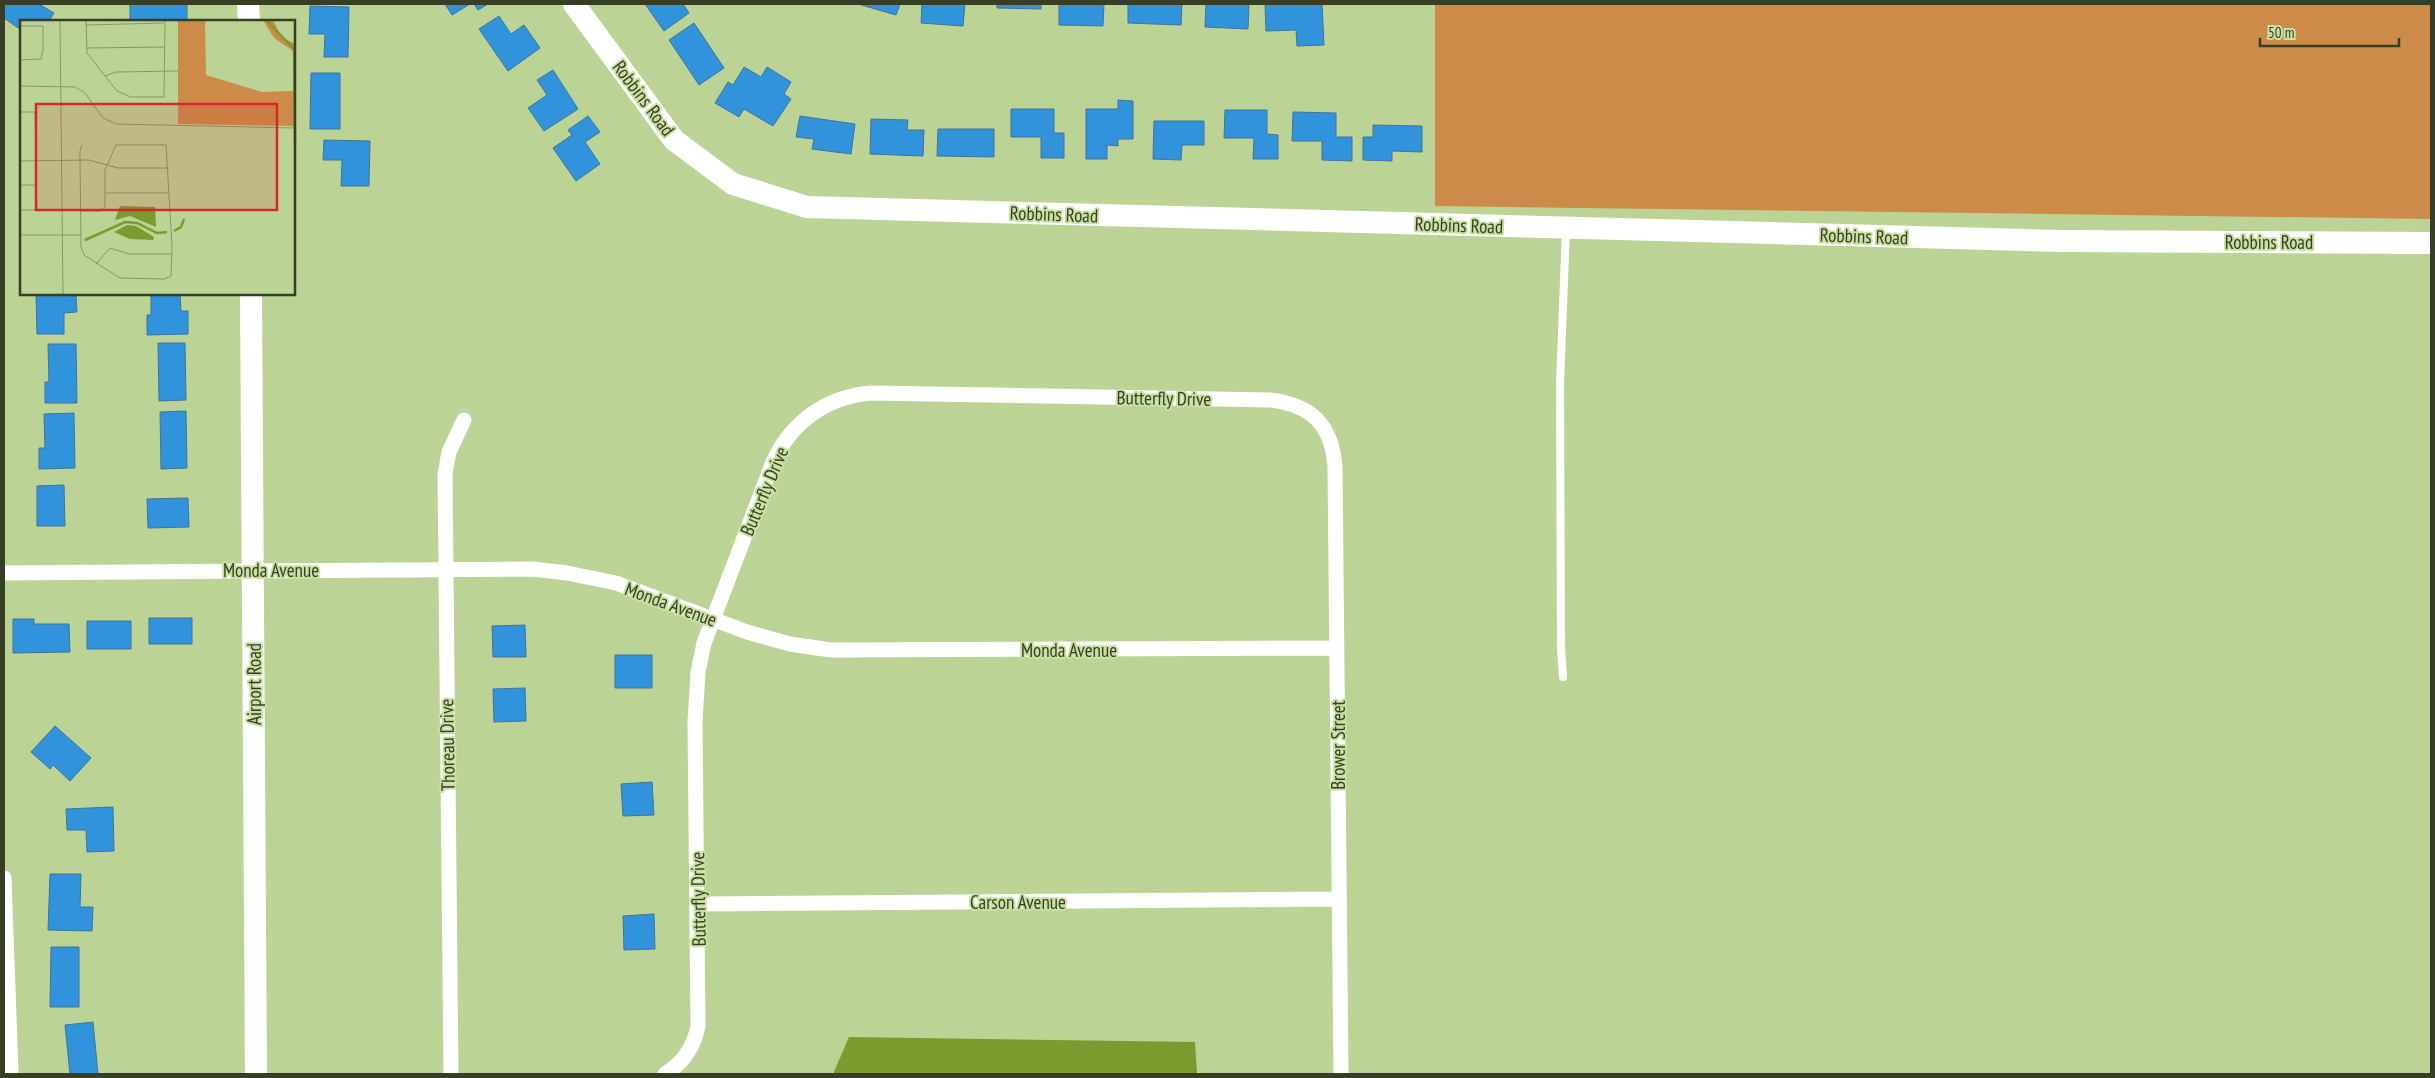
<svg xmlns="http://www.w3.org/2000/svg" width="2435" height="1078" viewBox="0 0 2435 1078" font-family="'PT Sans Narrow',sans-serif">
<rect width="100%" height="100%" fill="#bcd396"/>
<path fill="#cc8b48" d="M1435,4H2431V219L1435,206Z"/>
<path fill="#7a9b2d" d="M849,1037L1195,1042L1197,1074H833Z"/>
<path fill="#3093db" stroke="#40739c" d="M4,4H39L54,13L49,21H21V30L4,18Z
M130,4H187V21H130Z
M445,4H470L452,15Z
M474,4H488L478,10Z
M645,4H683L689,13L664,31Z
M858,4H900L896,15Z
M922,4H965L963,26L921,23Z
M997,4H1041V9L997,8Z
M1059,4H1104L1103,26L1059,25Z
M1128,4H1182L1181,25L1128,23Z
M1195,4H1249L1248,29L1205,27L1206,4Z
M1265,4H1322L1324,45L1297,46L1296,30L1266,31Z
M310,6L349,7L348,57H324L325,34H309Z
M499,16L511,34L524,25L540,48L508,71L479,29Z
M694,23L724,68L699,85L669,40Z
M744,67L761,77L767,67L791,82L784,94L791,99L773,126L744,109L739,117L715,103L728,82L733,85Z
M553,70L578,109L544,131L528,108L547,95L537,80Z
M311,73H340V129H310Z
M1118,100L1133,101V139H1118V146L1107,145V159H1086V109H1118Z
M1011,109H1054V133H1064V158H1041V137H1011Z
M1225,110H1267V134L1278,135V159H1253L1254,138H1224Z
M1293,112L1336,113V137H1352V161L1322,160V141H1292Z
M588,116L600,132L585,142L600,164L576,181L553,148L572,135L568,130Z
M800,116L855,124L851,154L812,149L814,139L796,137Z
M871,119L908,120L907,130H924L923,156L870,154Z
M1154,121H1204V145H1182L1181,160L1153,159Z
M1373,125L1422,126V152L1392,151V161L1363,160V137H1373Z
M938,129H994V157L937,156Z
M324,140L370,141L369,186H341L342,160H323Z
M36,294L76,296L77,312L64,313V334H37Z
M151,294H180L181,311H188V334L147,335V315H151Z
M158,343H185L186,400L159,401Z
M48,344H76L77,403H45V382H49Z
M186,411L187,468L161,469L160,412Z
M74,413L75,468L39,469V448H45L44,414Z
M64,485L65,526H37V486Z
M188,498L189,527L148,528L147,499Z
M149,618H192V644H149Z
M13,619H34V624H69L70,652L13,653Z
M87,621H131V649H87Z
M525,625L526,657H493L492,626Z
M615,655H652V688H615Z
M525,688L526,721L494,722L493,689Z
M55,726L91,758L70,781L53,765L50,769L31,752Z
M652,782L654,815L623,816L621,784Z
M113,807L114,851L87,852L86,830H67L66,809Z
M50,874H81L80,907H93L92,931L48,930Z
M654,914L655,949L624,950L623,916Z
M51,947H79V1007H50Z
M93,1022L98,1074H70L65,1025Z"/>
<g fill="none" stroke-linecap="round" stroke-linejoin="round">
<path stroke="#fff" stroke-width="8" d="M1563,677L1561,648L1560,383L1566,230"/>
<path stroke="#fff" stroke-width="15" d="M4,573L532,569L567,573L616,583L747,632L790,644L831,650L1337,648
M4,878L11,1071H4
M698,904L1339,899
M451,1074L445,474L449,452L464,420
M665,1074C683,1063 694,1047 698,1026L695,722L698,672L704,643L773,462C792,421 828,396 872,393L1270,400C1312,405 1332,425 1335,467L1341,1074"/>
<path stroke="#fff" stroke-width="22" d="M248,4L249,21
M574,4L674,140L733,184L807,207L2063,241L2431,243
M251,294L256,1074"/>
</g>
<g text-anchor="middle" stroke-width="4" stroke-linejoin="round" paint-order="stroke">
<g font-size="19" fill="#363f26" stroke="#c9e0a2">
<text transform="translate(644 98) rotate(53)" y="7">Robbins Road</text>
<text transform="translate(1054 214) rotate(2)" y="7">Robbins Road</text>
<text transform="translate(1459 225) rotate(2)" y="7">Robbins Road</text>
<text transform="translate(1864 236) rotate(2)" y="7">Robbins Road</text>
<text x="2269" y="249">Robbins Road</text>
<text transform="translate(1164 398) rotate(1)" y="7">Butterfly Drive</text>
<text transform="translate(764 491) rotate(-67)" y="7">Butterfly Drive</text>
<text x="271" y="577">Monda Avenue</text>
<text transform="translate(671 604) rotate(20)" y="7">Monda Avenue</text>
<text x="1069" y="657">Monda Avenue</text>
<text transform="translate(254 684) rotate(-90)" y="7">Airport Road</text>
<text transform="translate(447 745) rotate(-91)" y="7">Thoreau Drive</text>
<text transform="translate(1338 745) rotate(-90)" y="7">Brower Street</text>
<text transform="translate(698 899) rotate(-91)" y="7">Butterfly Drive</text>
<text x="1018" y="909">Carson Avenue</text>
</g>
</g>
<g transform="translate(20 20)">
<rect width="275" height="275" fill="#bcd396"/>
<path d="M158,0H185L186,55L242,72L274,71L273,31L254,18L243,0H253L262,18L274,23L275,106L158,104Z" fill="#cc8b48"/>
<path d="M100,186L135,187L136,207L110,196L95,200ZM107,205L116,206L134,217L133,220L110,219L94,212Z" fill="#7a9b2d"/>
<path fill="none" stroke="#7a9b2d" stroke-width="2.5" d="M246,0L274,29L275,125M154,211L161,207L164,199M65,220L105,202L117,203L137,213L147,212"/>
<path fill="none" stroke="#869869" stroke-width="1" d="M40,0L43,275M66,0L67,33L97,71L111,77H144L145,0M66,5L144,3M0,6H23V30L21,39L0,40M66,28L145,27M85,56L96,52L158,51M0,66L55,67L65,73L83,98L96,104L275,108M0,92H15L16,141M0,141L69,140L98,148H149M0,165H16L17,190H0M85,173H149M61,191H80L85,187V150L96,125H146L152,226L151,256L144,259L100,258L64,235L61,227L60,140V131L62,125M0,215H61M76,244L90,228L109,234H152"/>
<path fill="#d62828" fill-opacity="0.15" stroke="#d62828" stroke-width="2.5" d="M16,84H257V190H16Z"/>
<rect width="275" height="275" fill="none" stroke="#363f26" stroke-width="2.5"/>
</g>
<rect width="2435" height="1078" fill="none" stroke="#363f26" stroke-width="10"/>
<path d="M2260 38v8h139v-8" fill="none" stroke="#363f26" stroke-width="2.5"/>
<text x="2268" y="38" font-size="15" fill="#363f26" stroke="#c9e0a2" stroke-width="4" paint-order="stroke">50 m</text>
</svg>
